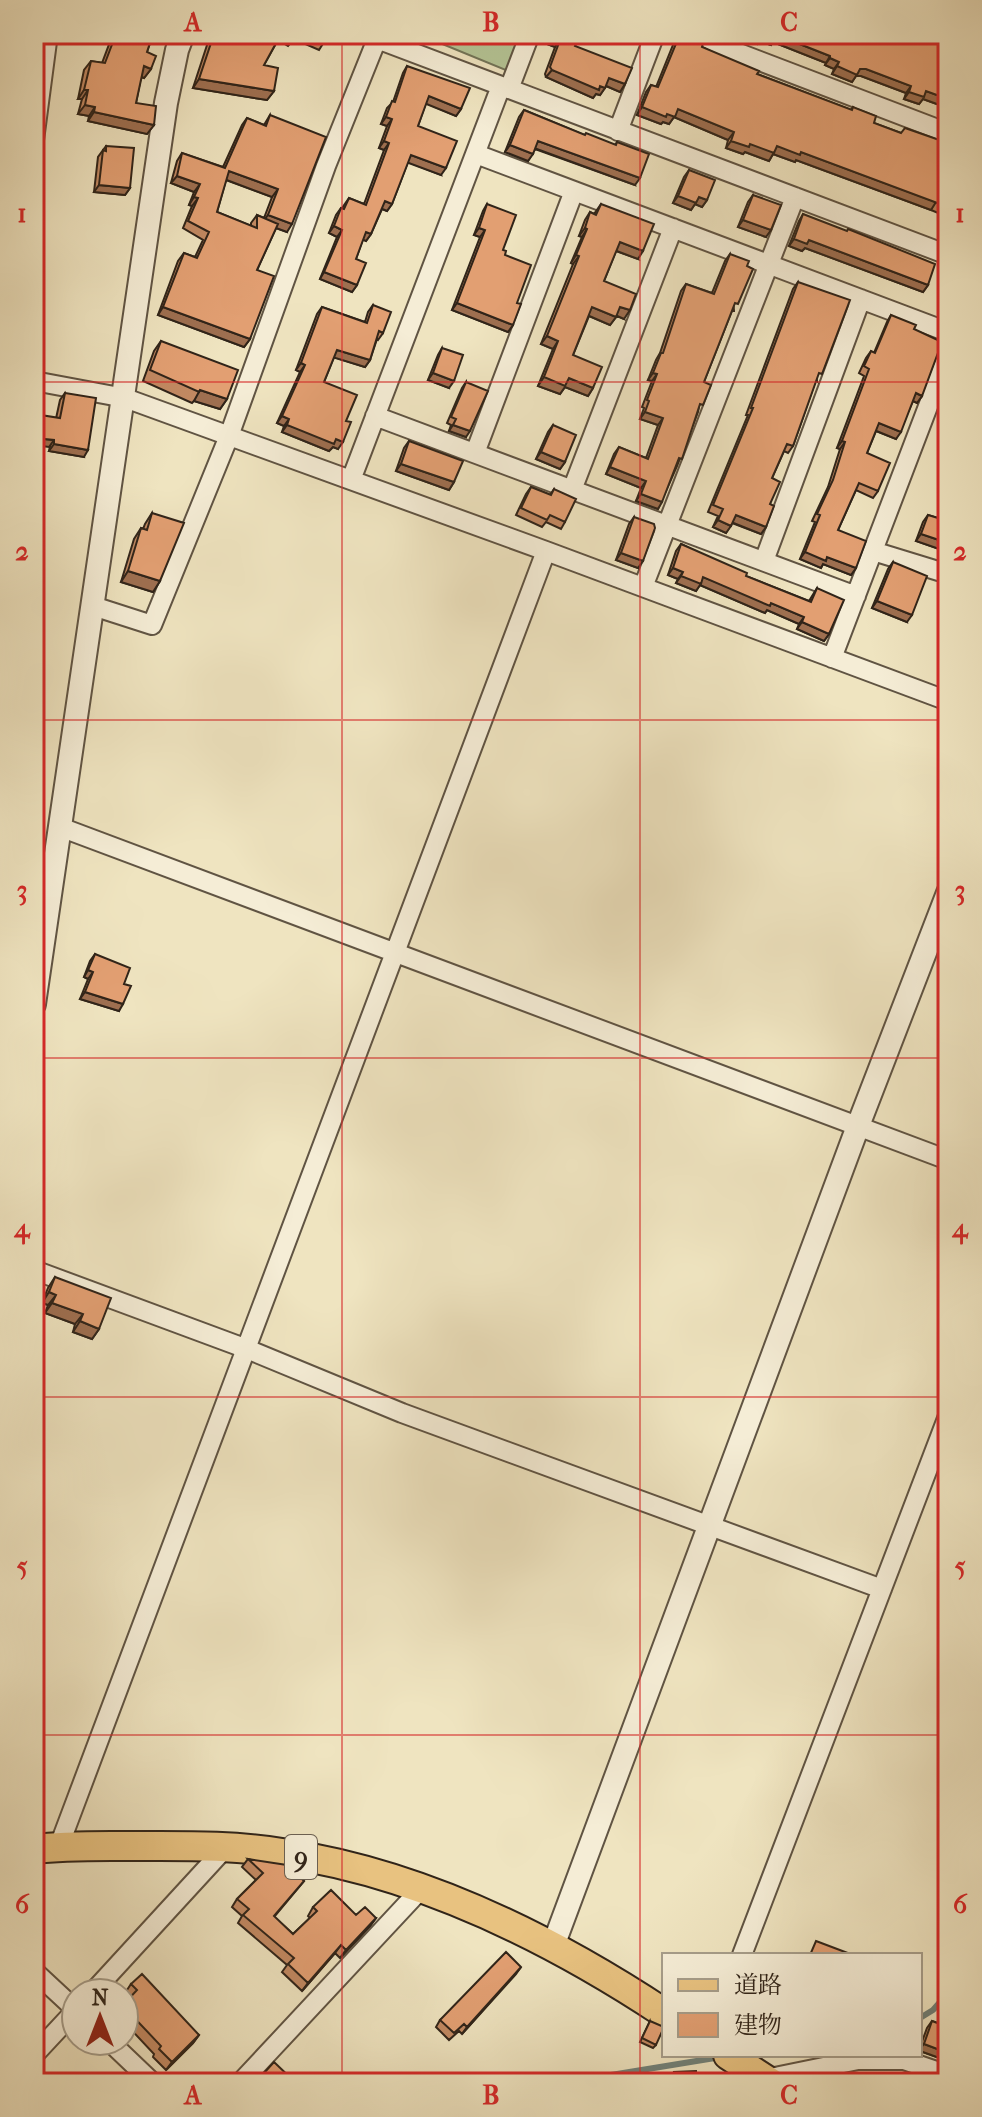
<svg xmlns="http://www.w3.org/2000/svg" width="982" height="2117" viewBox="0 0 982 2117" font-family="'IM FELL French Canon','Noto Serif JP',serif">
<rect width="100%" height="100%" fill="#efe4c0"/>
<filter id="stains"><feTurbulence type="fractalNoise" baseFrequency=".0025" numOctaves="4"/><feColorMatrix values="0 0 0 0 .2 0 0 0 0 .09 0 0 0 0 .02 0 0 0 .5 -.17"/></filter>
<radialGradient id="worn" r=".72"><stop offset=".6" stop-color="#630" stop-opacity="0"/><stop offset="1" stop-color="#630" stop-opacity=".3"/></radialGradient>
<path fill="#b5c596" stroke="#727458" stroke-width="2" d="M418,34H521L508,71Z"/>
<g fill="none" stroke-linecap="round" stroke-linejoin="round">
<path stroke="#708078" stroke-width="6" d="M920,2018L933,2010L948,1993
M592,2083L611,2075L721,2057"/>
<defs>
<path id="minor" d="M364,34L948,255
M689,34L948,133
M509,89L530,34
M618,131L655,34
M34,140L48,34
M476,154L948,332
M34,381L125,398L546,551L948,701
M375,416L856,596
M475,453L574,191
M351,480L501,86
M572,490L673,228
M873,551L948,574
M764,561L861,299
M643,587L795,197
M93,606L152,625L229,436L326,166L379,34
M832,658L948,354
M60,827L948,1160
M34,1270L247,1349L402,1413L882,1589
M59,1846L546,551
M742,1955L948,1416
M34,1971L76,2010
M92,1993L227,1846
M109,2041L153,2083
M34,2055L76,2010
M765,2079L858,2060H904L948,2075
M240,2083L421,1889"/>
<path id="tertiary" d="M34,1004L166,103L177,50L183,34
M553,1946L861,1118L948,893"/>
<path id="primary" d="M34,1849C68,1845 103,1846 137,1846C185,1846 234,1845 282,1853C420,1873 549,1937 664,2013
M728,2055L771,2083"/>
</defs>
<use href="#minor" stroke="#605443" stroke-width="22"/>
<use href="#tertiary" stroke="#605443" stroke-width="26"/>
<use href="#primary" stroke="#302419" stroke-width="32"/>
<use href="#minor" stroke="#f5edd6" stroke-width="18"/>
<use href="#tertiary" stroke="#f5edd6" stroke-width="22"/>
<use href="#primary" stroke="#e8c280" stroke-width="28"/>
</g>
<path fill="#c28962" stroke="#302419" stroke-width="2" fill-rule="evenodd" d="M96,34H153L147,52L151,69L144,78L141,77L136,103L154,125L147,134L88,121L89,116L78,114L82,99H78L84,70L91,61L102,63L111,39Z
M204,34H329L319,50L294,39L288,46L278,40L264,65L274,91L267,100L193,88L208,42L202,38Z
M548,34H580L575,46L625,84L620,92L606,86L600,95L596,94L593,98L546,77L545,74L555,47L547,44L550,36Z
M679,34L702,47L757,74L851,110L853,107L874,123L901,133L948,143V227L944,226L948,217L931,210L796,160L795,162L773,154L769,161L745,152L743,154L726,148L728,140L674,117L669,124L663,122L661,124L637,115L646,92L651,85L656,87L675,40Z
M744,34H948V108L923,99L919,104L904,99L906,93L861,76H856L852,82L832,74L834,69L825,65L826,63L773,42L771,45L759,41L757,44L743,38Z
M407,66L461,109L456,116L426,103L418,126L441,175L408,162L392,204L387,211L382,209L371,234L366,241L363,239L356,259L357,285L352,292L320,279L337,237L329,233L336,215L341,208H342L349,198L364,204L384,150L379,148L387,126L381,124L387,108L393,102L403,73Z
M524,110L584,135L615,145L617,142L635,185L535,149L528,161L505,152L519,117Z
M270,115L287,232L276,228L257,270L250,339L244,347L158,315L178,261L184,253L195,257L203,240L183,228L192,206L189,205L194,192L171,183L177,161L182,153L223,167L242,125L247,118L264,125ZM226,180L272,197L264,218L257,215L251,223V226L217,212Z
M106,146L130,188L125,195L94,192L98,157Z
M689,170L707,200L702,207L695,204L691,210L673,203L684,177Z
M753,195L766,237L738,227L748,202Z
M487,204L505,255L513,325L508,332L452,310L480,237L474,235L483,211Z
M601,204L638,259L616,251L604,281L624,319L617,316L610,325L589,316L573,355L593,388L588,396L565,387L560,394L538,386L553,349L541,344L573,264L571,263L582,237L579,236L585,220L590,212L594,214Z
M803,214L928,285L923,292L805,248L802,251L789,246L799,221Z
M730,254L734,311H732L704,382L698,412L677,466L658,509L636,501L641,488L606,474L614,454L619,447L646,458L658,425L640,419L644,408L642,407L652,381L648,380L656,360L660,353L681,291L686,284L712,293L725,261Z
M798,282L817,381L816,380L793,446L788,453L784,451L772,478L770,504L766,527L761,534L732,523L726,533L713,527L718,516L708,512L748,415H746L793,289Z
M373,305L383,333L378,340L377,339L370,360L365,367L334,357L324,382L346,421L338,449L333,447L329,451L282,432L284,426L277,423L300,372L296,370L317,314L322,307L365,322L368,312Z
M891,315L914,329L922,396L917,403L913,401L896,439L876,431L867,453L878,491L873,498L856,490L838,530L856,568L851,575L823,564L821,568L800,559L815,522L812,521L828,487L840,449L837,448L864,376L859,373L866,358L871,351L874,353L887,322Z
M161,341L227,399L220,409L194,401L192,403L143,381L154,351Z
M442,348L449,388L428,380L438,355Z
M466,382V437L449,431L451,425L447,423L462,388Z
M65,393L84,457L49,451L60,400Z
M553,425L565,462L560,469L536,459L548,432Z
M409,441L454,482L449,490L396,471L404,448Z
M531,487L550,495L554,489L565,522L561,529L546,522L542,527L516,515L526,494Z
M152,513L160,581L153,592L121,582L134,539L141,528L143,529L145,524Z
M928,515L948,521V557L943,555L945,551L916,541L923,522Z
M634,517L638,568L616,560L629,524Z
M681,544L746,576L809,601L817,588L829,634L824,641L797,629L799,624L767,610L765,613L700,585L696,591L676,583L678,579L668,575L676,551Z
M893,562L907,622L872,608L888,569Z
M95,954L124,984L119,1011L80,999L88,979L84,977L90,961Z
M55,1277L99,1329L92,1339L73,1332L75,1324L45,1313L48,1305L42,1303L48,1288Z
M248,1859L295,1873L304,1881L274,1917L293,1934L310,1918L308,1916L313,1907L376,1918L370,1926L340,1958L335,1953L302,1991L282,1972L287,1965L238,1923L242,1916L232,1907L237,1899L256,1880L242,1867Z
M521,1967L462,2034L459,2031L449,2040L436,2027L440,2020Z
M131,1984L199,2035L193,2043L166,2070L153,2057L154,2054L124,2022V2004L130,1998L125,1993Z
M650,2021L656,2045L653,2048L640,2042Z
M932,2021L948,2027V2055L945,2060L920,2051V2047L927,2028Z"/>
<path fill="#9e6f50" stroke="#302419" stroke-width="2" d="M96,34H114L111,39Z
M746,34L777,35L830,56L826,63L773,42L771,45L759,41L757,44L743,38Z
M552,36L560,40L555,47L547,44Z
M830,58L839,62L834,69L825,65Z
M144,66L151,69L144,78L137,75Z
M837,66L866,69L911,86L906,93L861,76H856L852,82L832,74Z
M552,70L600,86L605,88L600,95L596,94L593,98L546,77Z
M609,78L625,84L620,92L604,85Z
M199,79L274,91L267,100L193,88Z
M84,90H88L82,99H78Z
M926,91L948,99V108L923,99L919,104L904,99L909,92Z
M429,96L461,109L456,116L424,103Z
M85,105L95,107L89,116L78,114Z
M642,107L667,114L678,109L734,132L728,140L674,117L669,124L663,122L661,124L637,115Z
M94,112L154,125L147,134L88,121Z
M386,117L392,119L387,126L381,124Z
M384,141L389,143L384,150L379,148Z
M538,141L640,178L635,185L534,148Z
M731,141L777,146L801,152L936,202L931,210L796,160L795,162L773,154L769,161L745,152L743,154L726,148Z
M510,145L533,154L528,161L505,152Z
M411,155L446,168L441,175L406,162Z
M229,171L278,189L272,197L224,179Z
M177,176L200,184L194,192L171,183Z
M99,185L130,188L125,195L94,192Z
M678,196L699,197L707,200L702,207L695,204L691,210L673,203Z
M194,197L198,198L192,206L189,205Z
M385,201L392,204L387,211L380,208Z
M268,215L292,224L287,232L262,223Z
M743,220L771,230L766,237L738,227Z
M334,226L342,230L337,237L329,233Z
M479,228L485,230L480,237L474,235Z
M585,228L587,229L582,237L579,236Z
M366,232L371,234L366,241L361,239Z
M794,239L809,240L928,285L923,292L805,248L802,251L789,246Z
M620,242L643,251L638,259L614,250Z
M576,255L579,256L573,264L571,263Z
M324,272L357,285L352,292L320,279Z
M457,303L513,325L508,332L452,310Z
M163,307L250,339L244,347L158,315Z
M592,307L616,317L610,325L587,315Z
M620,307L630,310L624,319L615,315Z
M547,336L558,341L553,349L541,344Z
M337,350L370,360L365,367L332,357Z
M301,363L305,365L300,372L296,370Z
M433,373L454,381L449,388L428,380Z
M653,373L657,374L652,381L648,380Z
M544,377L569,378L593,388L588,396L565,387L560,394L538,386Z
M200,390L227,399L220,409L194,401Z
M916,393L922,396L917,403L911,400Z
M645,412L663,418L658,425L640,419Z
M282,416L289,419L284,426L277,423Z
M879,423L901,432L896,439L874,430Z
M287,425L336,439L343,442L338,449L333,447L329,451L282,432Z
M453,425L470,431L466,437L449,431Z
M34,438L54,440L49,447L34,445Z
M842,441L845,442L840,449L837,448Z
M54,444L88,450L84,457L49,451Z
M541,452L565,462L560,469L536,459Z
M401,464L454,482L449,490L396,471Z
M610,467L646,481L641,488L606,474Z
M641,494L662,502L658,509L636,501Z
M736,515L766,527L761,534L731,522Z
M718,520L731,526L726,533L713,527Z
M921,534L948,543V546L945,551L916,541Z
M948,548V557L943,555Z
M805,552L827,557L856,568L851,575L823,564L821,568L800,559Z
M621,553L643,561L638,568L616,560Z
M673,568L683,572L678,579L668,575Z
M128,571L160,581L153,592L121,582Z
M681,576L703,577L771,603L804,617L799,624L767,610L765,613L700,585L696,591L676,583Z
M877,601L912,615L907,622L872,608Z
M802,622L829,634L824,641L797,629Z
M88,970L93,972L88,979L84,977Z
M85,992L123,1004L119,1011L80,999Z
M49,1292L56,1295L48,1305L42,1303Z
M52,1303L83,1314L75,1324L45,1313Z
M80,1321L99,1329L92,1339L73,1332Z
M376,1918L370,1926L340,1958L346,1950Z
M341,1945L335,1953L302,1991L308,1983Z
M521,1967L516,1974L462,2034L467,2027Z
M199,2035L193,2043L166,2070L172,2062Z
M924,2044L948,2053V2055L945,2060L920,2051V2049Z"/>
<path fill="#e29f72" stroke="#302419" stroke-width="2" d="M34,34H40L39,42L34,41Z
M116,34H153L147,52L156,56L151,69L144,66L136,103L156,106L154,125L94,112L95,107L85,105L88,90H84L91,61L105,63Z
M214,34H281L264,65L278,68L274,91L199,79Z
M310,34H329L326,41Z
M553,34H580L575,46L632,68L625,84L609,78L605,88L600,86L599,90L552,70L550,67L560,40L552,36Z
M680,34L703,43L702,47L759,71L757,74L852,110L853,107L876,116L874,123L901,133L905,128L948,143V207L801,152L800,155L777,146L774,153L750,144L749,147L731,141L734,132L678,109L675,117L667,114L666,117L642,107L651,85L658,87Z
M764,34H948V99L926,91L924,97L909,92L911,86L866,69H860L857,75L837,66L839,62L830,58V56L777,35L776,38Z
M407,66L470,88L461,109L429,96L418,126L457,141L446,168L411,155L392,204L385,201L371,234L366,232L356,259L366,263L357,285L324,272L342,230L334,226L341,208L344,209L349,198L366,205L389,143L384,141L392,119L386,117L392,101L395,102Z
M524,110L585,135L586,133L616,145L617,142L649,154L640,178L538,141L533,154L510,145Z
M270,115L326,137L292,224L268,215L278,189L229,171L217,212L257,228V215L278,224L257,270L274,276L250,339L163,307L184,253L197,258L209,232L188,221L198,198L194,197L200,184L177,176L182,153L225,168L247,118L266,126Z
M106,146L134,148L130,188L99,185L103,150L106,151Z
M689,170L715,180L707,200L699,197L696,203L678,196Z
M753,195L781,205L771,230L743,220Z
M487,204L516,215L503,250L506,251L505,255L531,265L517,303L521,304L513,325L457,303L485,230L479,228Z
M601,204L654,224L643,251L620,242L604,281L636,294L630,310L620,307L616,317L592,307L573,355L602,367L593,388L569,378L565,386L544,377L558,341L547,336L579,256L576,255L587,229L585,228L590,212L596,215Z
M803,214L847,231L848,229L935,264L928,285L809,240L807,244L794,239Z
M730,254L749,261L747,266L753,269L738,304L735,303L719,344L704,382L711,385L703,405L700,404L682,459L679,458L662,502L641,494L646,481L610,467L619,447L648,459L663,418L645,412L649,401L647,400L657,374L653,373L661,353H663L686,284L714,294Z
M798,282L850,300L822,374L819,373L793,446L787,444L772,478L780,482L770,504L774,506L766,527L736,515L731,526L718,520L723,509L713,505L753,408H751Z
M373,305L391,312L383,333L379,331L370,360L337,350L324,382L357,395L346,421L351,422L343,442L336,439L334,444L287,425L289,419L282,416L305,365L301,363L322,307L367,323Z
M891,315L916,325L914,329L942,342L922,396L916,393L901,432L879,423L867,453L890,463L878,491L859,483L838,530L866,541L856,568L827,557L826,561L805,552L820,515L817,514L833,480L845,442L842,441L869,369L864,366L871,351L875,353Z
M161,341L238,370L227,399L200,390L199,392L150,370Z
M442,348L463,355L454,381L433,373Z
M466,382L488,391L470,431L453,425L456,419L451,417Z
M65,393L96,398L88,450L54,444V440L34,438V414L60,418Z
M553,425L576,435L565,462L541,452Z
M409,441L463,461L454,482L401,464Z
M531,487L551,495L554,489L576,499L565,522L550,515L547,520L521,508Z
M152,513L184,523L160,581L128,571L141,528L147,530Z
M928,515L948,521V543L921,534Z
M634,517L654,524L655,528L643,561L621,553Z
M681,544L747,573L746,576L811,602L817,588L844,600L829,634L802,622L804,617L771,603L770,606L703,577L701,584L681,576L683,572L673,568Z
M893,562L927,576L912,615L877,601Z
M95,954L130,968L124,984L131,986L123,1004L85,992L93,972L88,970Z
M55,1277L111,1298L99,1329L80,1321L83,1314L52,1303L56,1295L49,1292Z
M248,1859L300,1867L295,1872L304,1881L274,1916L293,1934L317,1911L313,1907L331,1890L356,1915L365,1907L376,1918L346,1950L341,1945L308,1983L288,1964L294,1958L243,1915L249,1909L237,1899L263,1873Z
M816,1941L853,1955H810Z
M506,1952L521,1967L467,2027L464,2024L454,2033L440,2020Z
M142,1974L199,2035L172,2062L159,2049L161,2046L124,2007V2004L137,1990L131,1984Z
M650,2021L664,2027L656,2045L642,2038Z
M932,2021L948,2027V2053L924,2044Z
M274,2062L296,2083H255Z
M696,2071L697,2083H663V2078L675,2077L674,2072Z"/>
<path fill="none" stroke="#d62828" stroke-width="2" stroke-opacity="0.55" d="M342,34V2083M640,34V2083M34,382H948M34,720H948M34,1058H948M34,1397H948M34,1735H948"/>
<g text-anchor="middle" stroke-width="7" stroke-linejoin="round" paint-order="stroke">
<rect fill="#f5edd6" stroke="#6b6052" stroke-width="2" x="285" y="1835" width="32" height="44" rx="6"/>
<g font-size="26" font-weight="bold" fill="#302419">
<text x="301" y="1866">9</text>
</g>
</g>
<rect width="982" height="2117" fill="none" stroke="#efe4c0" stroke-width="88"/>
<rect x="662" y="1953" width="260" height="104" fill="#f5edd6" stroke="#a69d8a" stroke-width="2"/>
<rect x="678" y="1979" width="40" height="12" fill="#e8c280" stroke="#a69d8a" stroke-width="2"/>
<text x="734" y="1993" font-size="24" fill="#302419">道路</text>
<rect x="678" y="2013" width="40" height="24" fill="#e29f72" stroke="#a69d8a" stroke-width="2"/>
<text x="734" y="2033" font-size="24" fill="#302419">建物</text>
<g transform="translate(100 2017)"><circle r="38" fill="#f5edd6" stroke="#a69d8a" stroke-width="2"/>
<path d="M0-6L14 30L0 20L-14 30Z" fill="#8f2418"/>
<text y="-12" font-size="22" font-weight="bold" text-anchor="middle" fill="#302419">N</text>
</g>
<rect x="44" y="44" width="894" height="2029" fill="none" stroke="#d62828" stroke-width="3"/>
<g font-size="26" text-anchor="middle" font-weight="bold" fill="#d62828">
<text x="193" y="31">A</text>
<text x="491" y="31">B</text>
<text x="789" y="31">C</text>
<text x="22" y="222">1</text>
<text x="960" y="222">1</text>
<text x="22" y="560">2</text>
<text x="960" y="560">2</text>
<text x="22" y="899">3</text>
<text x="960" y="899">3</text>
<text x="22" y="1237">4</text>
<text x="960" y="1237">4</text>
<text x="22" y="1575">5</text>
<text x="960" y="1575">5</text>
<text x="22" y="1913">6</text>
<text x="960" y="1913">6</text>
<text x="193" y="2104">A</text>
<text x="491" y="2104">B</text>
<text x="789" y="2104">C</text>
</g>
<rect width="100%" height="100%" filter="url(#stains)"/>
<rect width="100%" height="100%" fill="url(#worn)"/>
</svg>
